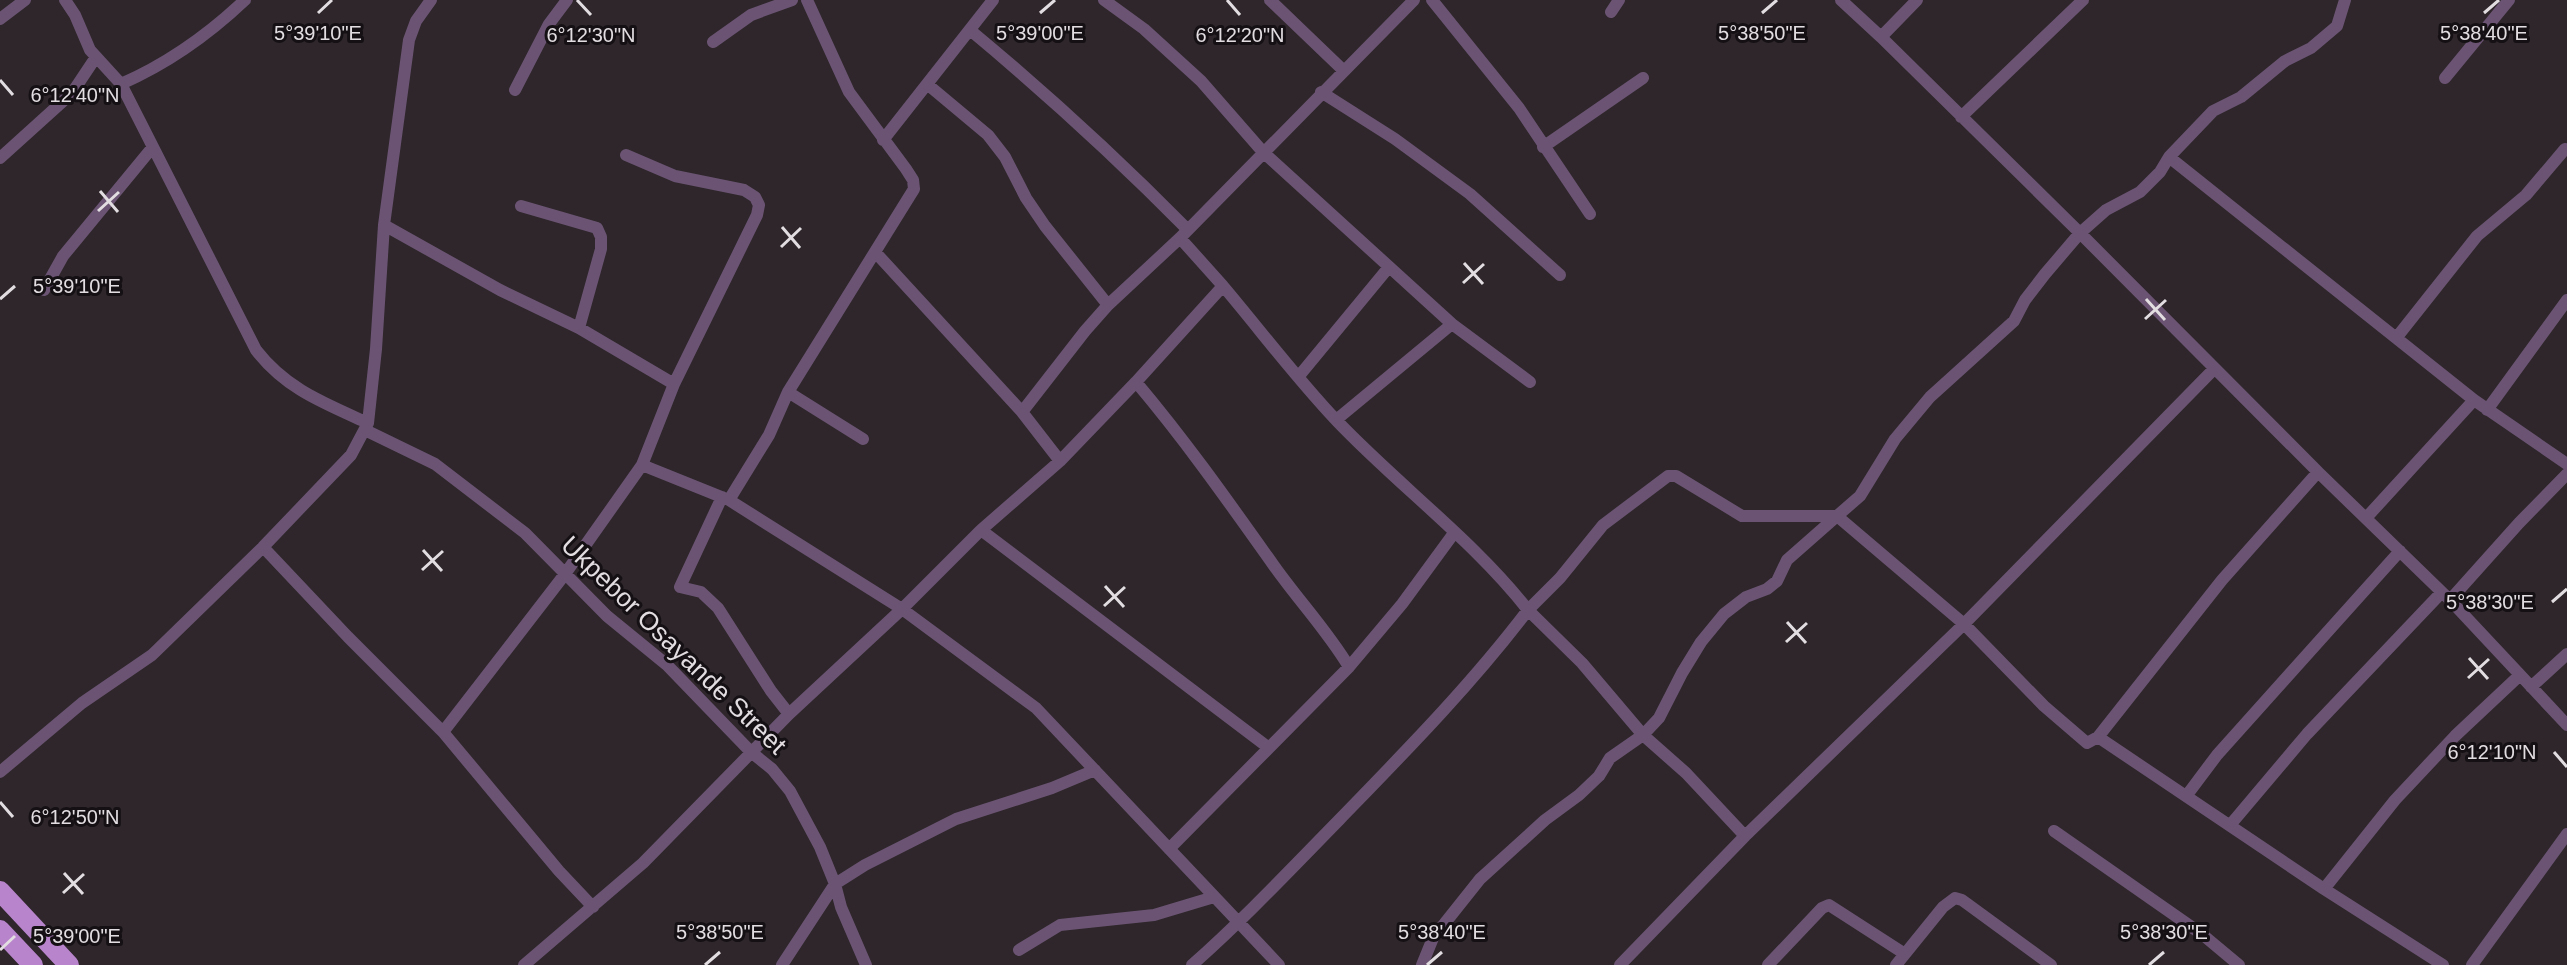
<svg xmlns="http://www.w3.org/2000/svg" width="2567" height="965" viewBox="0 0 2567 965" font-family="Arial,sans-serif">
<rect width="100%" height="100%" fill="#2e262b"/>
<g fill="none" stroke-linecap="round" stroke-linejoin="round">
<path stroke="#6b5473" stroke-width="12" d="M65,0L75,15L90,50L121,84L256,350C286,389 324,403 368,423
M1104,0L1144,29L1201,81L1263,152L1452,324L1530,382
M1270,0L1343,70
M1432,0L1519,108L1590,214
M1841,0L1881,37L2080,233L2045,274L2025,300L2014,321L1930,397L1895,439L1860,496L1837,516L1964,624L2044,706L2087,743L2098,737L2222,580L2318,472L2450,600L2567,725
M1611,12L1619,0
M0,19L25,0
M970,30C1047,94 1117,158 1188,230
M1881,37L1917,0
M713,42L751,15L792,0
M2445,78L2509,0
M121,84C167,64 208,35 245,0
M927,84L988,135L1005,157L1026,198L1045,226L1108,305
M515,90L549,24L567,0
M1321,92L1395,139L1470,194L1560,275
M1961,117L2083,0
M883,140L993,0
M1543,147L1643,78
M626,155L675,176L744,190L755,197L759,205L757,215L674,384
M2169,157L2213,111L2241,97L2285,61L2311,48L2337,26L2345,0
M0,158L72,93L96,57
M521,206L597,228L601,237V249L579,328
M384,225L409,40L416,21L431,0
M876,253L1022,412L1060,461
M44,290L63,256L152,148
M2397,337L2477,236L2526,195L2565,149
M1299,376L1389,267
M1136,382C1185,440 1228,501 1272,563C1297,599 1327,630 1349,667
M788,392L863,439
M2487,410L2567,300
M1022,412L1085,331L1108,305L1180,238L1414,0
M1336,420L1452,324
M365,430L435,464L525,533L607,616L667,665L751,752L772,769L790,791L820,847L835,884L841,907L866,965
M642,465L729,500L902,609L981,530L1060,461L1136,382L1223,286L1180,238
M2318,472L2080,233L2106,210L2140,192L2160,172L2169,157L2474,400L2567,464
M722,497L680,587L701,592L718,608L771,691L789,714
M729,500L769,435L788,392L914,189L913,180L906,169L849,92L807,0
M2366,518L2474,400
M981,530L1269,748
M263,547L351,455L368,423L376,349L384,225L500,290L579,328L674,384L642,465L565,574L443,732
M2450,600L2519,523L2567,474
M2531,687L2567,654
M2098,737L2324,889L2443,965
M0,772L82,703L152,655L263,547L348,637L443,732L559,871L593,907
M2187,795L2217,755L2400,551
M2231,824L2307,734L2442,592
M2054,831L2203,935L2239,965
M1745,836L1686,773L1643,735L1582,663L1528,610L1560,578L1603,525L1668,476H1676L1742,516H1837
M1169,849L1349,667L1402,604L1454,533
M2324,889L2395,800L2455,736L2520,675
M1019,950L1060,925L1154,915L1214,897
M524,965L643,863L789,714L902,609L1036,708L1279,965
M782,965L835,884L865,865L956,819L1052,788L1095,770
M1192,965C1244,919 1291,869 1340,819C1405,752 1471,685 1528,610C1474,541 1398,485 1337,421C1297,379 1261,331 1223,286
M1422,965L1433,938L1480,879L1545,820L1579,795L1599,776L1610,758L1643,735L1659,718L1682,673L1701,642L1724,614L1746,597L1767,589L1777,581L1787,560L1837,516
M1620,965L1745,836L1964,624L2214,369
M1768,965L1822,908L1829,905L1905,954
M1896,965L1943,907L1955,898L1962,900L2051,965
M2472,965L2567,834"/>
<path stroke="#b884cc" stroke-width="20" d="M0,891L69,965
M0,930L33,965"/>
</g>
<path fill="none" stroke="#e2dde0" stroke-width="3" d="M577,0L591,15M1227,0L1240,15M318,13L332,0M1040,13L1055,0M1762,13L1777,0M2484,13L2499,0M0,80L13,95M100,191L118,212M98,211L119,192M782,227L800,248M781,247L801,228M1464,263L1483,284M1463,283L1484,264M0,299L15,286M2146,299L2165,320M2145,319L2166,300M423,550L442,571M422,570L443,551M1105,586L1124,607M2552,602L2567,589M1104,606L1125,587M1787,622L1806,643M1786,642L1807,623M2469,658L2488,679M2468,678L2489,659M2554,752L2567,767M0,802L13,817M64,873L83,894M63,893L84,874M0,950L15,936M705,965L720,952M1427,965L1442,952M2149,965L2164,952"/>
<g text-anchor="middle" stroke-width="6" stroke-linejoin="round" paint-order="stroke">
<g font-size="26" fill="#e2dde0" stroke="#141013">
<text transform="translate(674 645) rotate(44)" y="9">Ukpebor Osayande Street</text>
</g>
</g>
<g font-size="20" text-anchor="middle" fill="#e2dde0" stroke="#141013" stroke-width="6" stroke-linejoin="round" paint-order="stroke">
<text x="318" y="40">5°39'10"E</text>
<text x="1040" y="40">5°39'00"E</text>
<text x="1762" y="40">5°38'50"E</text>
<text x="2484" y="40">5°38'40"E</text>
<text x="591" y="42">6°12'30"N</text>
<text x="1240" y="42">6°12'20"N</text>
<text x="75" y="102">6°12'40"N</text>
<text x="77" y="293">5°39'10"E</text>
<text x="2490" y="609">5°38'30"E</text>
<text x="2492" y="759">6°12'10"N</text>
<text x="75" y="824">6°12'50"N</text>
<text x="720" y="939">5°38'50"E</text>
<text x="1442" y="939">5°38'40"E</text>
<text x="2164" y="939">5°38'30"E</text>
<text x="77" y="943">5°39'00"E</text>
</g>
</svg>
